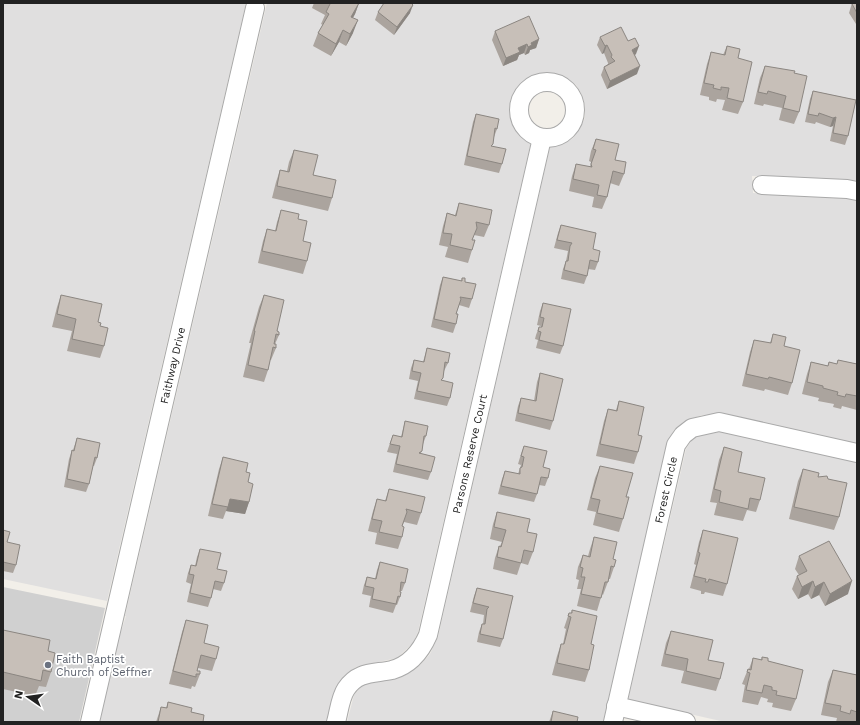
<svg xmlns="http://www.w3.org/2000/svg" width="860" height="725" viewBox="0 0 860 725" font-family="'Work Sans',sans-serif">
<rect width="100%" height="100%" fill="#f2efe9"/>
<path fill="#e0dfdf" d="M3,3H246L107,601L3,579Z
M267,3H857V182L752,176L753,193L846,198L857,200V444L721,414L702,415L686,421L674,430L667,443L603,722H347L354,695L360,688L365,683L394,678L409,673L420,665L430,654L438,637L550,147L563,144L573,138L580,128L585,118V106L582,95L576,85L566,78L551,73L538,74L526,79L519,85L511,98L509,110L512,123L519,134L531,142L418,632L413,643L397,658L356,667L345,675L336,687L326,722H100L118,641L126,616H125Z
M719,431L857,462V722H725L628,700L686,449L691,441L698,436Z"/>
<path fill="#d0d0d0" d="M3,587L105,608L79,722H3Z"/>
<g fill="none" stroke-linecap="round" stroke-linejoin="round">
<defs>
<g id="minor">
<circle cx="547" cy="110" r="28"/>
<path d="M762,185L847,189L857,191"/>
<path d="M616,706L686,722"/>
<path id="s1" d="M90,722L255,8"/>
<path id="s2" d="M336,722C339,712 340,698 346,689C358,671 373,674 392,670C410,665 421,651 428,635L542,138"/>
<path id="s3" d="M613,722L676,445L683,435L692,428L719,422L857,453"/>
</g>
</defs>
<use href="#minor" stroke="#a9a9a9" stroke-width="20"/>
<use href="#minor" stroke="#fff" stroke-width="18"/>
</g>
<path fill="#aba49e" d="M314,3H359L355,14L353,18V33L346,46L339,42L331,56L313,46L318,33L323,25L321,24L325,15L312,8Z
M852,3H857V24H856L849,13Z
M378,12L410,13L394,35L375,20Z
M495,31L539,39L536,48L530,50L529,53L525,55L524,53L519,55L517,60L503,66L492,40Z
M600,37L628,41L636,54L635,55L637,74L607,89L601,75L604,67L608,64V63L604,53L602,54L597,45Z
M727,46L738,58L743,102L738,114L722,110L725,100L717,99L716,102L709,100V97L700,95L707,64L711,52L723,55Z
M765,66L794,73L799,112L794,124L779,120L782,108L764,104L763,106L754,104L760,78Z
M813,91L856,100L848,136L845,145L830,141L833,126L830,127L816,122L815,124L805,122L810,99Z
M476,114L497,129L494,137L492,146L502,164L499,173L464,165L473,122Z
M596,139L615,160L624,174L619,186L610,183L607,197L602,209L592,207L594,197L569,191L572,176L576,164L590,167L591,162L589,161L591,151Z
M294,150L332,198L328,211L272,198L276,182L280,170L287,171L289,162Z
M459,203L489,225L484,237L474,235L472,240V250L468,263L445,257L448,247L439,245L443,226L447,213L455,215Z
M281,210L298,219L307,261L303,274L258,263L263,241L267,229L275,231L277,222Z
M561,225L593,249L598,262L595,270L588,269L587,276L584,284L561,279L563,269L566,261L568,251L554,248L558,233Z
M443,277L461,281L462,278L472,299L469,308L459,305L456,314V324L453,333L431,327L440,285Z
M61,295L98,322L104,346L100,358L67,351L72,331L52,327L57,307Z
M264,295L279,335L275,344L276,348L271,360H270L268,370L264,382L243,377L251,343H249L259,307Z
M543,303L563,346L560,354L536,348L538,340L535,339L536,335L539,327H541V326L537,325L540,311Z
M773,334L784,346L792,383L788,395L765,389L764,391L742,386L750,352L754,340L770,343Z
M427,348L448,363L444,371L442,380L450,398L447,406L414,399L418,381L409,379L411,368L414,360L423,362Z
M838,360L857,364V410L842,406L841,409L833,407L834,404L818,401L819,398L802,394L807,374L811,362L828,366L829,362L837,364Z
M540,373L553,421L550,430L515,421L518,406L521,398L534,401L537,382Z
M619,401L638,435V452L634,464L596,456L604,421L608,409L616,410Z
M405,421L426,436L423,444L421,453L431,472L428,480L393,472L397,454L387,452L390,443L393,435L401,437Z
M77,438L97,458L94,466H93L89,484L86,492L64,487L69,459L72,450H73Z
M524,446L543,467L548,478L545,486L539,485L537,494L534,502L498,494L502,479L505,471L518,474L521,465L518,464L521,454Z
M724,447L738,472L760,500L756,512L747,510L743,521L714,515L717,503L710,502L719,460Z
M223,457L246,472L248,482L249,502L245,514L226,511L223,519L208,516L219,469Z
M600,466L626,497L623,519L619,532L593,525L596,512L587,510L595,478Z
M803,469L818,477L839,517L834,530L789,519L798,481Z
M389,489L421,513L417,525L404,522L402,526V537L398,549L375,544L377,533L368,531L373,511L377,499L385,501Z
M497,512L527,532L533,552L528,565L521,563L517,575L493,569L495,558L499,546H500L502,542L490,539L493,524Z
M3,530L16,565L13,573L3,571Z
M703,530L727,584L723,596L705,592L704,594H701V591L690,588L696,565L694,564L699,542Z
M594,537L613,559L614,567L610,579H609L603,595L602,594L597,611L577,606L581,589H577L579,580L576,579L578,567L583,555L588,556L590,549Z
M200,549L217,569L224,583L221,591L213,589L211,598L208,607L187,602L191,584L186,582L188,573L191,565L195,566L197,557Z
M799,556L848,594L825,606L819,595L811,599L808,594L798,599L792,589L797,576L799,575L795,569Z
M380,562L405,583L402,591H400V597L397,605H396L393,613L369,607L371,596L362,594L364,585L367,577L375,579L377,570Z
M477,588L513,596L503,639L500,647L477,642L479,632L482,624H483L484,615L470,612L474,596Z
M857,599V627L856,602Z
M572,610L591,644L589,670L585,682L552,675L557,656L561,644H563L566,629L564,628L569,613H571Z
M186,620L216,659L212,671L198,668L197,671L200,674L195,687L192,686L191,689L169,684L182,632Z
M3,630L48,651L51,672L46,687L39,686L35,696L3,689Z
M671,631L708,660L720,679L716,691L681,683L684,671L661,666L666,643Z
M762,657L768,661L796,699L791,711L772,707L773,703L767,702L768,699L761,697L758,705L742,702L745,685L742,684L748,669H749L753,658L761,660Z
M833,670L857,675V722H836L837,718L821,715L828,682Z
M168,702L191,712L203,722H156L161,707L166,708Z
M553,711L577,722H549Z"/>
<path fill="#8b8681" d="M359,3L355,14L346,29L351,17Z
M413,5L410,13L394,35L397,27Z
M358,20L353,33L346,46L350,34Z
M343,30L339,42L331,56L336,44Z
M539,39L536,48L530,50L529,53L525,55L528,47L531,43Z
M527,44L524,53L519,55L517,60L503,66L506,58L518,48Z
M607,45L604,53L602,54L605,46Z
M639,46L636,54L629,58L632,50Z
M640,66L637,74L607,89L610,81Z
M836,117L833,126L830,127L833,118Z
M230,499L249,502L245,514L226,511Z
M813,581L808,594L798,599L802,587Z
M852,581L848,594L825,606L830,594Z
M824,582L819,595L811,599L815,587Z"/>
<path fill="#c7bfb8" stroke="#8b8681" d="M329,3H359L351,17L358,20L350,34L343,30L336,44L318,33L329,14L326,12L330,4Z
M384,3H411L413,5L397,27L378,12Z
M854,3H857V13L852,4Z
M529,16L539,39L531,43L532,45L528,47L527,44L518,48L520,52L506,58L495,31Z
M621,27L628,41L635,38L639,46L632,50L640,66L610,81L604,67L615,61L611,57L612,55L607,45L605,46L600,37Z
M727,46L740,49L738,58L752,62L743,102L727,98L729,88L721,87V90L713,88L714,85L704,83L711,52L725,55Z
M765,66L795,71L794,73L807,76L799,112L783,108L786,96L768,91L767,94L758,92Z
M813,91L856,100L848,136L833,133L836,117L833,118L819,113L818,116L808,114Z
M476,114L499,119L497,129L495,128L493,144L491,146L506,149L502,164L467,156Z
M596,139L619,144L615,160L626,162L624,174L613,171L607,197L597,195L599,185L573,179L576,164L592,167L591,164L596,150L593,149Z
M294,150L318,155L313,175L336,180L332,198L277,186L280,170L289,172Z
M459,203L492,210L489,225L476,222L477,228L472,240H475L472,250L450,245L452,234L443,233L447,213L456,216Z
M281,210L299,214L298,219L307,221L303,241L311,243L307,261L262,251L267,229L276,231Z
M561,225L596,233L593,249L600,251L598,262L590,260L587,276L564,270L566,261H568L570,246L572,243L557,240Z
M443,277L462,281V278H465V282L476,284L472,299L460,297L461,299L456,314H458L456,324L434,319Z
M61,295L102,304L98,322L101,323L100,326L108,328L104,346L72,339L76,319L57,314Z
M264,295L284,300L277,331L279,332V335L276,334L274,344H276V348L273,347L268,370L248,365L255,331H254Z
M543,303L571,309L563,346L539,340L541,332L538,331L539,327H542L544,318L540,317Z
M773,334L786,337L784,346L800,350L792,383L769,377L768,379L746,374L754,340L771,343Z
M427,348L450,353L448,363L445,362L443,378L441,380L453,383L450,398L417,391L421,373L412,371L414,360L424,362Z
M838,360L857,364V396L846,394L845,397L837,395L838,392L823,388V386L807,382L811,362L828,366L829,362L837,364Z
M540,373L563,379L553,421L518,413L521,398L536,401Z
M619,401L644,407L638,435L642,436L638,452L600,444L608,409L617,411Z
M405,421L428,426L426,436H424L422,451L419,453L435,457L431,472L396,464L400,446L390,444L393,435L402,437Z
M77,438L100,443L97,458L95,457L89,484L67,479L72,450L74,451Z
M524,446L547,451L543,467L550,469L548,478L541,477L537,494L501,486L505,471L520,474V468L522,467L524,457L521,456Z
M724,447L742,452L738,472L765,478L760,500L750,498L748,509L719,502L721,491L714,489Z
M223,457L248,463L246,472L250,473L248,482L253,484L249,502L230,499L228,507L212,504Z
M600,466L633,473L626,497H629L623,519L597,513L600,500L591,498Z
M803,469L819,473L818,477L827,476L828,479L847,483L839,517L794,507Z
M389,489L425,497L421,513L406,509L407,512L402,526L404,527L402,537L379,532L382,521L372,519L377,499L386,501Z
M497,512L530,519L527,532L537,534L533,552L524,550L521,563L497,557L499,546L501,547L506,530L494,527Z
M3,530L10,532L7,542L20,545L16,565L3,562Z
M703,530L738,538L727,584L709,579L708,582H705L706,579L694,576L700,553L698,552Z
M594,537L617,542L613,559L616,560L614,567L611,566L608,582H605L601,598L581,594L585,577H581L583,568L580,567L583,555L590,557Z
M829,541L852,581L830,594L824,582L815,587L813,581L802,587L797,576L807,571L799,556Z
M200,549L221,553L217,569L227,571L224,583L215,581L211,598L190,593L194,575L189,574L191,565L196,566Z
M380,562L408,569L405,583L401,582L400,592H401L400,597L398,596L396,604L372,599L374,588L365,586L367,577L376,579Z
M477,588L513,596L503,639L480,634L482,624H485L487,609L489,607L473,603Z
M572,610L597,616L591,644L594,645L589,670L557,663L561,644H564L571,617L568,616L569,613H572Z
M186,620L208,625L204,643L219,647L216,659L201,655L197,671H200V674H196V677L173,671Z
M3,630L50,640L48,651L55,653L51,672L43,670L41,681L3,672Z
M671,631L713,640L708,660L724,663L720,679L686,671L688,659L665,654Z
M762,657L768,658V661L803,670L796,699L776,695L777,691L772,690V687L764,685L762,693L746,690L750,673L747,672L748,669L751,670L753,658L762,660Z
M833,670L857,675V712L851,710L850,714L840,711L841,706L825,703Z
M168,702L192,708L191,712L204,715L203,722H158L161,707L167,708Z
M553,711L578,717L577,722H551Z"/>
<circle fill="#6b7280" stroke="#fff" stroke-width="1.5" cx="48" cy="665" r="4"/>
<g text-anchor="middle" stroke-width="3.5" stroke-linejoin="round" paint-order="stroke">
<g font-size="11" fill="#222" stroke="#fff">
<text dy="4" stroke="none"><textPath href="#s1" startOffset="366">Faithway Drive</textPath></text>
<text dy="4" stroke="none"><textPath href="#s2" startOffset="324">Parsons Reserve Court</textPath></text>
<text dy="4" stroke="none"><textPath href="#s3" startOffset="238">Forest Circle</textPath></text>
</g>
<g font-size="11" fill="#5b616d" stroke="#fff" text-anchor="start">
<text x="56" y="663">Faith Baptist<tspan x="56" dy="13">Church of Seffner</tspan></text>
</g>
</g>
<rect width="860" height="725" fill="none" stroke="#222222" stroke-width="8"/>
<g transform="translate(28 697) rotate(283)" stroke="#ffffff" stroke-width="3" paint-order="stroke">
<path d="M0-3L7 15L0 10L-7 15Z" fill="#222222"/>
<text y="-6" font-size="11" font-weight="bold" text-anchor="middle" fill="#222222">N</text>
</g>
</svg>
